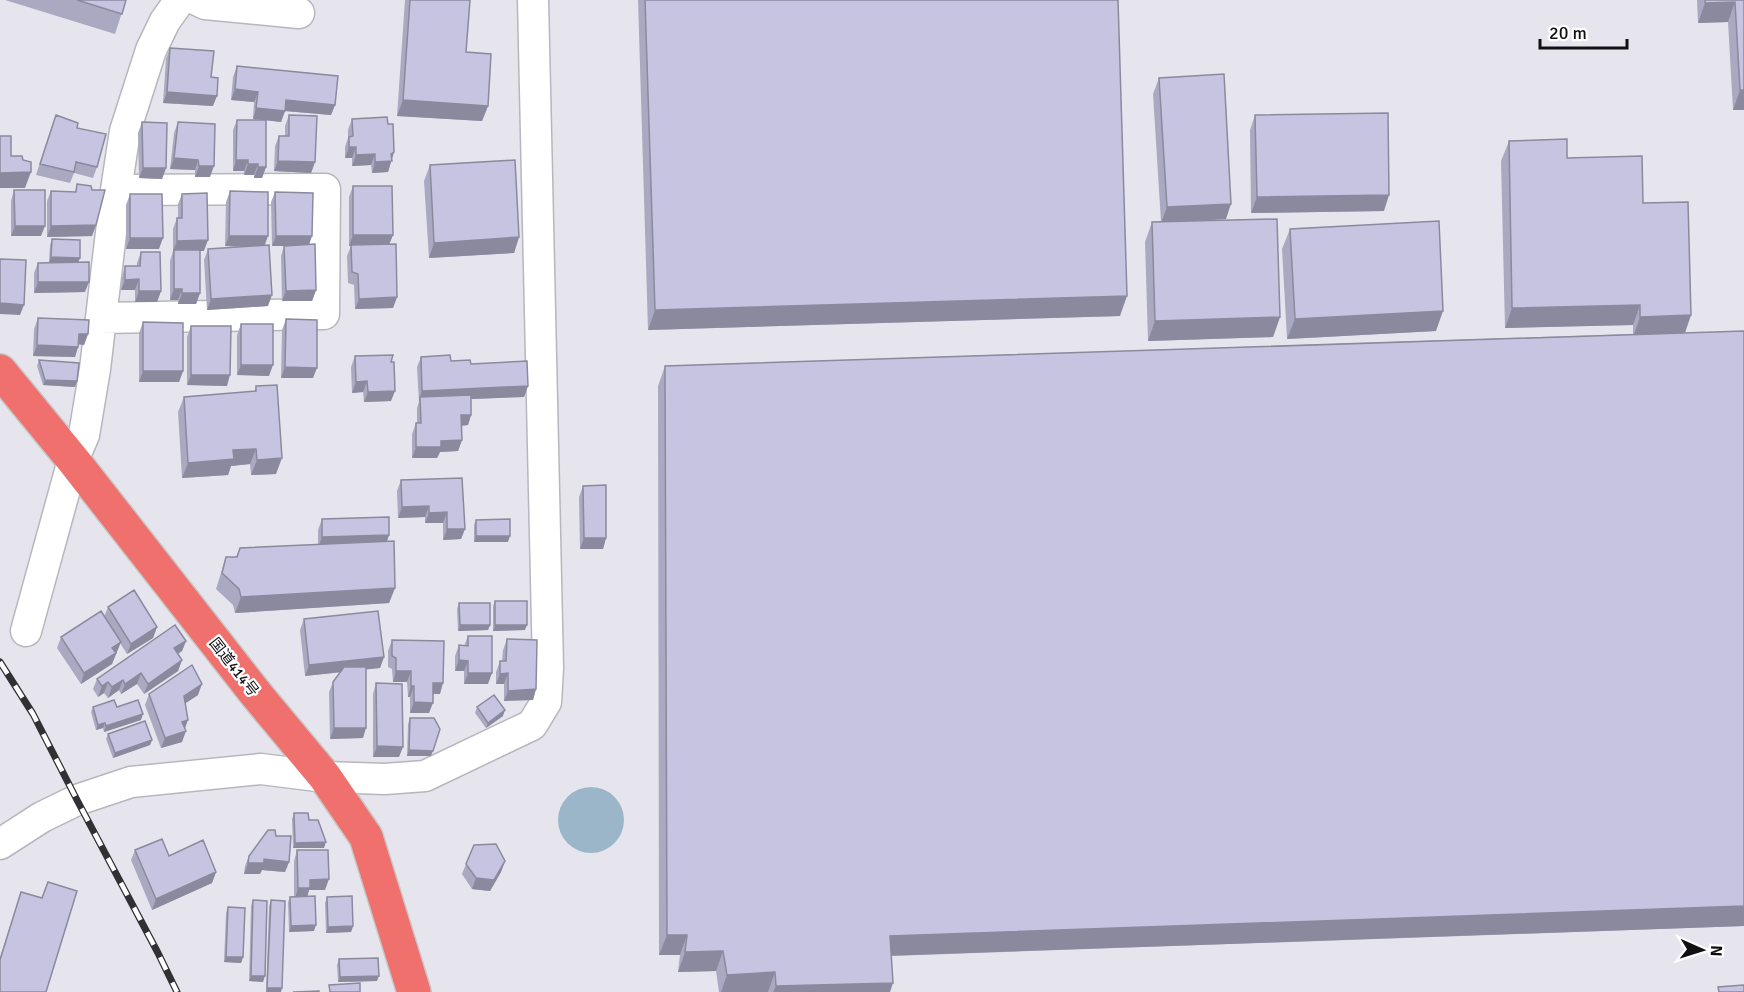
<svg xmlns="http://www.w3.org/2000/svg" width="1744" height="992" viewBox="0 0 1744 992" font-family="Signika,'Noto Sans JP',sans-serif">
<rect width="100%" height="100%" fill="#e6e5ed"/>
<path fill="#9ab6c8" d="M558 820a33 33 0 1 1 66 0a33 33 0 1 1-66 0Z"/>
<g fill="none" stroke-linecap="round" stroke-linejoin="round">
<defs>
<path id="minor" d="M197,0L205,4L299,13
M101,318L324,314L325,189L116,190
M26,631L73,460L84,435L95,369L116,190L125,131L151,50L165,21L180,0
M0,844L42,817L77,800L131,782L261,769L325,777L385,779L425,776L532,725L546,702L548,668L533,0"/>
<path id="highway" d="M0,371L73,460L256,694L325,777L366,837L414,992"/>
</defs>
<use href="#minor" stroke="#b7b6be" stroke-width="33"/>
<use href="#highway" stroke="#c6c6c6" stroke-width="36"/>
<use href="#minor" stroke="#fff" stroke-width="30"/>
<use href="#highway" stroke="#ef706d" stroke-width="33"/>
<defs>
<path id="rail" d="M0,662L33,714L77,800L158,953L177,992"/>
</defs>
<use href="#rail" stroke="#313135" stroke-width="7"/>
<use href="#rail" stroke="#fff" stroke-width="4.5" stroke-dasharray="14" stroke-linecap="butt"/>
</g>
<path fill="#aba9c2" d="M5,0H126L115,34Z
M405,0H470L466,52L488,106L482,121L397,116Z
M638,0H1118L1120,316L648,330Z
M1697,0H1744V110H1733L1728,22L1698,23Z
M170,48L211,77L213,106L163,103L166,59Z
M237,66L335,105L331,115L285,111L281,122L266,120V167L262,178H254V175H244V171H233V130L237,120H262L253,119L254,102L231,100L233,77Z
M1159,78L1226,219L1195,221L1280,317L1273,337L1148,341L1145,242L1152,222H1161L1153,94Z
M289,115L315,162L311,173L274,171L275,146L279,136H285V126Z
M1255,115L1384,211L1251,213L1250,130Z
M352,119L388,124L394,152L388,172L372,173L371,165L352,166V158H345V147L348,138V130Z
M142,122L166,168L162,179L139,178L138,133Z
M178,122L210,177H195V170L170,169L174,133Z
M52,126L77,128L97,167L93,178L74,173L70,183L36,175Z
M1509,141L1567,158L1643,203L1691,315L1685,333L1744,331V926L891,956L890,992H719L716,971L678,972L680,955H659L658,386L665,366L1633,334V325L1505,328L1501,161Z
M430,165L519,237L514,253L429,258L424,181Z
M77,184L96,225L92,236L47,237V201L51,191L75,192Z
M353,186L393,235L389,244L397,297L393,308L355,309L354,285L348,283L347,256L351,246H349V197Z
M14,190L41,236H11V201Z
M230,191L264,245L268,306L207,310L204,260L208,249L247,247L225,246L226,202Z
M275,192L312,236L309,245L316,290L312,301H282L281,256L284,246H272L271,202Z
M130,194L159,249H126V205Z
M182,194L204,251H200V293L196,304H178V300H170V261L173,251V229L177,218H178V204Z
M1290,229L1436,331L1287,339L1282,249Z
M52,239L80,258L78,262L85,292L34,293V273L38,263L49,262L50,245Z
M141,252L161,291L157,302H135V290H121L122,277L125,266H137V263Z
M38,318L88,334L84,345L79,344L75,357L33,356L34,329Z
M286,319L313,378H281L282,330Z
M143,322L183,371L179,382H139V333Z
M241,324L269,376L237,375V335Z
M191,326L227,386L187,385V337Z
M355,356L391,362V401L364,402L363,392L352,393L351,367Z
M421,357L471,364L528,386L524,397L471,399V415L468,425L461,426L462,440L458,451L440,452L437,458H412V434L416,423H417V408L419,402L417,367Z
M39,360L77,381L75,387L43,385L37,366Z
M256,386L276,474L251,475L250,464L231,466L228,475L182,478L178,412L184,397L254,392Z
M462,478L465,529L461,539L443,540V523H425V517L398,518L397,491L401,480Z
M583,486L606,538L603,549H580L579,497Z
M322,519L389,535L387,542L395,588L389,603L235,613L233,605L216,589L226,557H236L240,548L318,545V530Z
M476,520L508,542H474V525Z
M495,601L525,630L493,631V606Z
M459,603L490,625L488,630L458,631L457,609Z
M108,607L157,627L153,638L127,654L120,643L112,664L81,684L57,648L61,637L104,617Z
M304,619L384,657L380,668L366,669L363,738L330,739L329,692L333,682L340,672L305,676L300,630Z
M468,636L488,684H464V671H455V656L459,645L464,646Z
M507,639L536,689L533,700L504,701V684H496V672L500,661H502L503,650Z
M392,640L440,694H433L429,713H410V697H408L407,682H393L392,669L388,667V651Z
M186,641L182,651L178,654L182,660L178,671L144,694L137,684L121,694L119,690L108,698L104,693L98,697L93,689L97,679Z
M376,683L399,757H373V694Z
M149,694L198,695L185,703V729L182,742L161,748L145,705Z
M93,707H117L141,720L104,732L103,728L96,730L91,712Z
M477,707L503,716L486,728L475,713Z
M410,718L431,756H407L408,724Z
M108,734L152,740L150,745L113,758L106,739Z
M294,813L309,820L324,848H293L292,819Z
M276,836L289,862L285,872L262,870L260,874H244L245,866L249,856Z
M135,850L169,856L216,872L212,883L152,910L131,860Z
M297,850L325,890H309L307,896L314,931L289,932L288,902L290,897L294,896V861Z
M505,861L501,872L490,891L472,889L462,874L466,864Z
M48,882L46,992H0V957L21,892L42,898Z
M327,897L353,926L351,932L326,933L325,903Z
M253,900L263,982L249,981L251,906Z
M271,900L281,992H266L269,906Z
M228,907L243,957L241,963L224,962L226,913Z
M339,959L377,981L338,982L337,965Z"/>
<path fill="#8b899e" d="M1735,2L1728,22L1698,23L1705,3Z
M235,89L258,92L254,102L231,100Z
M1740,90H1744V110H1733Z
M167,92L217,96L213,106L163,103Z
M286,100L335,105L331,115L285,111L281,122L253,119L256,108Z
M403,100L488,106L482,121L397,116Z
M349,147H356L352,158H345Z
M394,152L388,172L372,173L375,162Z
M375,154L371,165L352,166L356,155Z
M174,158L198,160L195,170L170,169Z
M236,160H248L244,171H233Z
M278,161L315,162L311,173L274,171Z
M248,164H258L254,175H244Z
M199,166H214L210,177H195Z
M258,167H266L262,178H254Z
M143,168H166L162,179L139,178Z
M31,172L25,188H0V173Z
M1389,195L1384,211L1251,213L1257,197Z
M1231,204L1226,219L1161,223L1167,207Z
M96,225L92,236L47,237L51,226Z
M15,226H45L41,236H11Z
M353,235H393L389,245L349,246Z
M229,236H268L264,247L225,246Z
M276,236H312L308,246H272Z
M519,237L514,253L429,258L434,243Z
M130,238H163L159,249H126Z
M208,240L204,251H173L177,241Z
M51,257L80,258L78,263L49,262Z
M139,279L135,290H121L125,280Z
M38,282H89L85,292L34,293Z
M174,289H182L178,300H170Z
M316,290L312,301H282L286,291Z
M139,291H161L157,302H135Z
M182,293H200L196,304H178Z
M272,295L268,306L207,310L211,299Z
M1127,296L1120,316L648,330L655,310Z
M397,297L393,308L355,309L359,299Z
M0,303L24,305L20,315L0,314Z
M1640,305L1633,325L1505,328L1512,308Z
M1443,311L1436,331L1287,339L1295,319Z
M1691,315L1684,335L1633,337L1640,317Z
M1280,317L1273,337L1148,341L1155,321Z
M79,334H88L84,345L75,344Z
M37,345L78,347L75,357L33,356Z
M241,365H273L269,376L237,375Z
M285,367L317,368L313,378H281Z
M143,371H183L179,382H139Z
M191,375H230L227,386L187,385Z
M45,380L77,381L75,387L43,385Z
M367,381L363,392L352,393L356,382Z
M528,386L524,397L421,401L420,397L418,402L422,391Z
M395,391L391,401L364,402L368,392Z
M461,415H471L468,425L457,426Z
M462,440L458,451L440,452L437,458H412L416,447L441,441Z
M256,449L250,464L231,466L228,475L182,478L188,463L233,450Z
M282,458L276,474L251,475L257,460Z
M429,506L425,517L398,518L402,507Z
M447,512L443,523H425L429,513Z
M447,529H465L461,539L443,540Z
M389,535L385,546L318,548L322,537Z
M476,536H510L508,542H474Z
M584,538H606L603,549H580Z
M395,588L389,603L235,613L241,597Z
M460,625H490L488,630L458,631Z
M495,625H527L525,630L493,631Z
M157,627L153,638L127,654L131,644Z
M186,641L182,651L170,659L174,648Z
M121,642L112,664L81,684L84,673L112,648Z
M384,657L380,668L305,676L309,665Z
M182,660L178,671L144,694L148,684Z
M459,660L468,661L464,671H455Z
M396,671H411L407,682H393Z
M141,673L137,684L121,694L125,684Z
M468,673H492L488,684H464Z
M508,673L504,684H496L500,674Z
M123,680L119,690L108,698L112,687Z
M108,682L104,693L98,697L102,686Z
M433,683H443L440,694H429Z
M202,684L198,695L180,707L184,696Z
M411,686H414L410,697H408Z
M536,689L533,700L504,701L508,691Z
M414,702L433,703L429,713H410Z
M505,710L503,716L486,728L488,723Z
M143,714L141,720L104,732L106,726Z
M188,720L184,731L182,722Z
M105,723L103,728L96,730L98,725Z
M334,728H366L363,738L330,739Z
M186,731L182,742L161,748L165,738Z
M152,740L150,745L113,758L115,753Z
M377,746L403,747L399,757H373Z
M409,750L433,751L431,756H407Z
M326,842L324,848H293L295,843Z
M264,859L289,862L285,872L262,870L260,874H244L248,863Z
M505,861L501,872L490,891L472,889L476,878Z
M216,872L212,883L152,910L156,899Z
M329,879L325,890H309L307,898H295L298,888L310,880Z
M1744,906V926L883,956L890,936Z
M316,925L314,931L289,932L291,926Z
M353,926L351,932L326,933L328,927Z
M667,935H687L680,955H659Z
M723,951L716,971L678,972L685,952Z
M226,957H243L241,963L224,962Z
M775,972L768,992H721L727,975Z
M251,976H265L263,982L249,981Z
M379,976L377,981L338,982L340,977Z
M893,983L890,992H773L776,986Z
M267,988H282L281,992H266Z"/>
<path fill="#c7c4e1" stroke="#8b899e" stroke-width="1.5" d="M77,0H126L122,14Z
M410,0H470L466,52L491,54L488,106L403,100Z
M645,0H1118L1127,296L655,310Z
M1705,0H1744V90H1740L1735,2L1705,3Z
M170,48L214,51L211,77L218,78L217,96L167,92Z
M237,66L338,76L335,105L286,100L285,111L256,108L258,92L235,89Z
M1224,74L1231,204L1167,207L1159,78Z
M1388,113L1389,195L1257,197L1255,115Z
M56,115L78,123L77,128L106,134L97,167L76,162L74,172L40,164Z
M289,115L317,116L315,162L278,161L279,136H289Z
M387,117L388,124H393L394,152L391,154L392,161L375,162V154L356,155V147H349V137L353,136L352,119Z
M237,120H266V167H258V164H248V160H236Z
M142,122L167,123L166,168H143Z
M178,122L215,124L214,166H199L198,160L174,158Z
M0,136H11V156H22L23,160L31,162V172L0,173Z
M1567,139V158L1642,156L1643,203L1688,202L1691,315L1640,317V305L1512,308L1509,141Z
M515,160L519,237L434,243L430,165Z
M77,184L91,186L92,190H105L96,225L51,226V191L76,192Z
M353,186H392L393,235H353Z
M14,190H45V226H15Z
M230,191L268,192V236H229Z
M275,192L313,193L312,236H276Z
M207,193L208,240L177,241V218H182V194Z
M130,194H162L163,238H130Z
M1277,219L1280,317L1155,321L1152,222Z
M1439,221L1443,311L1295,319L1290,229Z
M52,239L80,240V258L51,257Z
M315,244L316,290L286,291L284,246Z
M396,244L397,297L359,299L358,274L352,272L351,245Z
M269,245L272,295L211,299L208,249Z
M174,250H200V293H182V289H174Z
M141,252H160L161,291H139V279L125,280V266H140Z
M0,259L26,260L24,305L0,303Z
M89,262V282H38V263Z
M38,318L89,320L88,334H79L78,347L37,345Z
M286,319L317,320V368L285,367Z
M143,322L183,323V371H143Z
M241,324H273V365H241Z
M191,326H231L230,375H191Z
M1744,331V906L890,936L893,983L776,986L775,972L727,975L723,951L685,952L687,935H667L665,366Z
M393,355L391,362H394L395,391L368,392L367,381L356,382L355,356Z
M450,355L451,361L470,360L471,364L527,361L528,386L422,391L421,357Z
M39,360L79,363L77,381L45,380Z
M277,385L282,458L257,460L256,449L233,450L234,459L188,463L184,397L256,391V386Z
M471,395V415H461L462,440L441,441V447H416V423H421L420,397Z
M462,478L465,529H447V512L429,513V506L402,507L401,480Z
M606,485V538H584L583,486Z
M389,517V535L322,537V519Z
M510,519V536H476V520Z
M394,541L395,588L241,597L239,589L222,573L226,557H237L240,548Z
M134,590L157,627L131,644L108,607Z
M495,601H527V625H495Z
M459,603H490V625H460Z
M101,611L121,642L112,648L116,653L84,673L61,637Z
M378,611L384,657L309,665L304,619Z
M175,625L186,641L174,648L182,660L148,684L141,673L125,684L123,680L112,687L108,682L102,686L97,679Z
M468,636H492V673H468V661L459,660V645L468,646Z
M507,639L537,640L536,689L508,691V673L500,674V661H506Z
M392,640L444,641L443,683H433V703L414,702V686H411V671H396V658L392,656Z
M192,665L202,684L184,696L188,720L182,722L186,731L165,738L149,694Z
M344,667H366V728H334L333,682Z
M376,683L402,684L403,747L377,746Z
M494,695L505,710L488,723L477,707Z
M114,700L117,707L138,700L143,714L106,726L105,723L98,725L93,707Z
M410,718H434L440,729L433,751L409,750Z
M145,721L152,740L115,753L108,734Z
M294,813H308L309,820H318L326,842L295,843Z
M268,830H275L276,836H291L289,862L264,859V863H248L249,856Z
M162,839L169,856L203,840L216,872L156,899L135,850Z
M496,844L505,861L494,880L476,878L466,864L474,845Z
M297,850H328L329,879L310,880V888H298Z
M48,882L77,891L46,992H0V960L21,892L42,898Z
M315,896L316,925L291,926L290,897Z
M352,896L353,926L328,927L327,897Z
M253,900L267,901L265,976H251Z
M271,900L285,901L282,988H267Z
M228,907L245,908L243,957H226Z
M378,958L379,976L340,977L339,959Z
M360,983V992H330L329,985Z
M1744,985V992H1719L1718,987Z
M319,991V992H293Z"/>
<g text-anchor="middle" stroke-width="4.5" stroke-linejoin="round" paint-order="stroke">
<g font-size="15" fill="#101013" stroke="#fff">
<text transform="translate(234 667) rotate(52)" y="5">国道414号</text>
</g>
</g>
<g transform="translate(1702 950) rotate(93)" stroke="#ffffff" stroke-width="4.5" paint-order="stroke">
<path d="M0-4.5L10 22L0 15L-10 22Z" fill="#101013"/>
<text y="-9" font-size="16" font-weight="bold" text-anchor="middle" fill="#101013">N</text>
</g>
<path d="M1540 39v9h87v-9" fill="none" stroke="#101013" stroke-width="3"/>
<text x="1549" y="39" font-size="18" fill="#101013" stroke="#ffffff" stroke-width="4.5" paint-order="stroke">20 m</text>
</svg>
